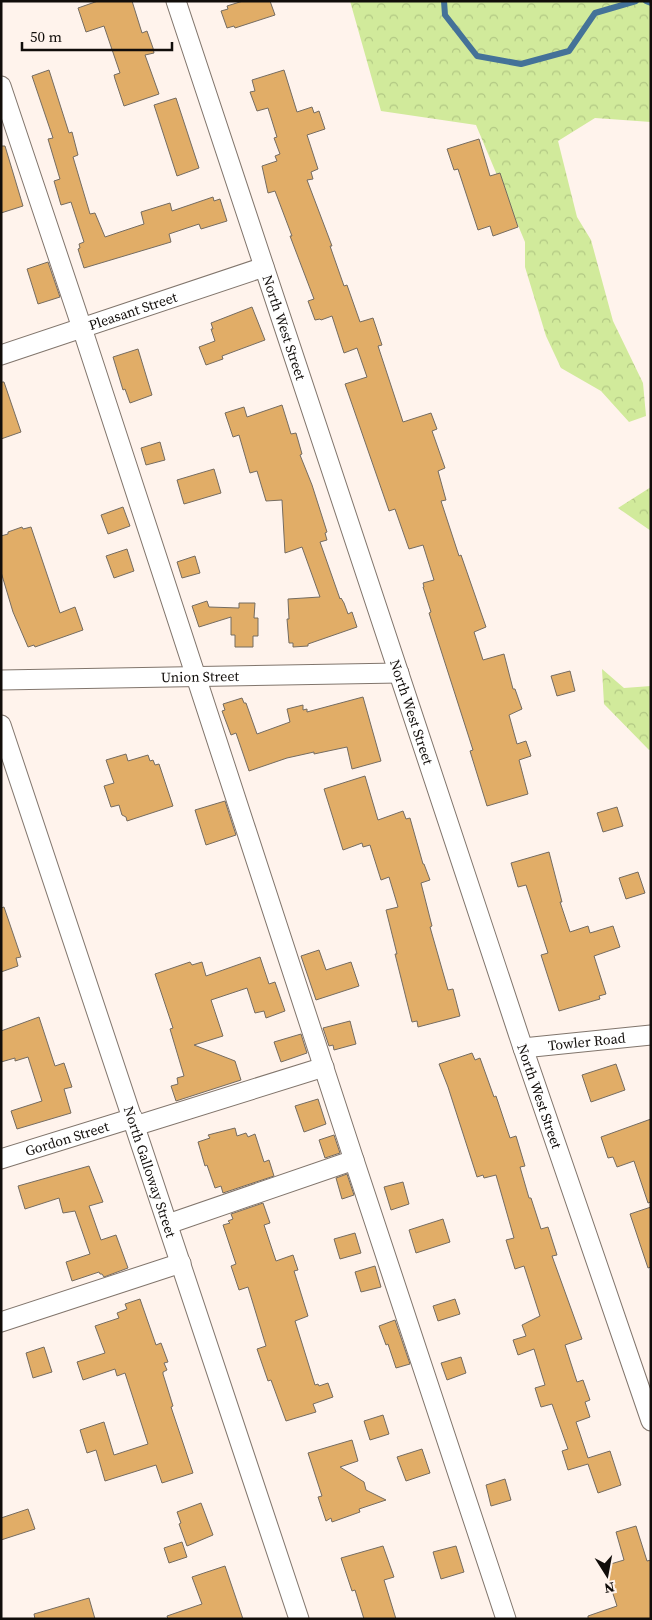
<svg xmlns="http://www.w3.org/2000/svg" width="652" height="1620" viewBox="0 0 652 1620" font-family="'Source Serif 4',serif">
<defs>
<pattern id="forest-crowns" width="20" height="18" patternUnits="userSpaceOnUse" patternTransform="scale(1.25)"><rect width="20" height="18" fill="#d1ea9b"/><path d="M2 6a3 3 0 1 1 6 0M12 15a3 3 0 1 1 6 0" fill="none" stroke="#b2c884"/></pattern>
</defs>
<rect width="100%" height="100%" fill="#fff3ec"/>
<path fill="url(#forest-crowns)" d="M350,1H651V122L595,118L558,141L577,217L591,240L613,321L643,383L646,416L629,422L601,391L561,368L546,336L525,267V242L476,125L381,111Z
M651,487V531L618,508Z
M602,669L624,688L651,686V749L649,750L604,704Z"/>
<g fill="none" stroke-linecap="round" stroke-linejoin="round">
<path stroke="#447298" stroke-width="6" d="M444,1L445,15L477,56L521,64L569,51L595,13L636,1
M646,1L651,3"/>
</g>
<path fill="#e1ad67" stroke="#756c61" d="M98,1H132L142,33L147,31L153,48L154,53L145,55L159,94L124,106L115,79L114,75L120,73L104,26L86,32L78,8Z
M243,1H270L275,15L235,28L234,26L227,28L221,11L228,9L227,6Z
M49,70L69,133L72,132L78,155L73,157L90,214L95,213L105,237L144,224L141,212L170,203L172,211L213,197L214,201L220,199L227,221L201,229L199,224L169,234L171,242L84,268L78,249L80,248L79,244L84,242L71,202L61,205L54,181L60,179L48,139L53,138L32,76Z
M284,70L297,112L312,107L314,113L319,111L325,129L307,135L318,169L311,172L313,179L307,180L332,246H330L344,286L347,285L360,322L373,318L382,345L378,346L403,422L431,413L437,429L432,431L445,468L438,471L446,500L441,501L459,556L461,555L486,627L474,632L483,660L504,654L513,689H515L522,709L509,715L517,744L526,741L531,756L519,760L528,794L487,806L470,751L473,750L429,613L431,612L423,587H424L423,583L434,580L423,545L409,549L395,509L389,511L345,384L367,377L357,348L344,353L332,316L321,320L320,319L315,320L308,301L314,299L290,236H292L275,191L268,193L262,166L277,161L275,156L280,154L274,138L277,137L268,108L257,111L250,92L255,91L252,80Z
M176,98L199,168L177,176L154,105Z
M479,139L490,176L500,173L518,227L493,236L490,226L478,230L458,169L454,170L447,149Z
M1,146H5L23,206L1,213Z
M48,262L60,297L38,304L27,269Z
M252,307L265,340L222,356L223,359L206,365L199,347L215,341L211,329H213L211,323Z
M138,349L152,395L130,403L125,389L123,390L113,357Z
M1,382H4L21,432L1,439Z
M282,405L291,434L296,433L302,454L300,455L312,485L327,532L325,533L327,540L320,542L340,599L341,598L344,603L348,614L352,612L357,627L308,644V646L293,647V643H289L287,619H289L288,599L320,597L302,547L285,553L282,500L266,501L257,471L250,473L239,435L233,437L225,413L244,407L247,417Z
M160,442L165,460L146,465L141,448Z
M214,469L221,493L184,504L177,480Z
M123,507L130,526L108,534L101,515Z
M22,527L23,529L31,527L60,613L75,607L83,630L35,647L34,645L28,647L13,612L1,572V536L8,534V532Z
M127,549L134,571L114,578L106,556Z
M195,556L200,573L182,578L177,562Z
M207,601L209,607L239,608V603H255L254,618H258V636H253V647H235V635H231V617L199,627L192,606Z
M570,671L575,691L557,696L551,676Z
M363,697L381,761L352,769L347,747L314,754V752L287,758L249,771L236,733L231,735L222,711L225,710L223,704L242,698L244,703H246L257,734L290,722L287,709L303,705V710L307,709V712Z
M126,754L128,761L148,755L150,761L153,760L155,765L159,764L173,806L127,821L126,817L122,815L119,805L111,807L104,786L114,783L106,760Z
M365,776L378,820L403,811L406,819L410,818L423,864H424L430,880L421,883L432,926L430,927L448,990L453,989L460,1016L418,1027L417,1021L412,1022L395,954H397L386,910L398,907L389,877L381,880L370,845L363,847L362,843L343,850L324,789Z
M225,801L236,835L206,845L195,810Z
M617,807L623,826L603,832L597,813Z
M549,852L562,902H560L570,932L588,926L590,933L613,926L620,947L594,956L606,994L599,996L600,999L559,1011L541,955L548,953L526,885L518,887L511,863Z
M638,872L645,893L626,899L619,878Z
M4,907L21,957L16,958L18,966L1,972V908Z
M319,950L326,970L351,962L359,986L316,1000L301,956Z
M260,957L269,984L275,982L285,1011L266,1018L264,1011L255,1013L247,988L211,1000L223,1036L194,1045L235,1061L241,1080L176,1101L171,1086L178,1084L177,1078L184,1076L170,1029L173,1028L155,974L190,962L192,965L202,962L206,976Z
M39,1017L55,1066L64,1063L72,1087L64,1089L71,1113L17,1129L11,1111L42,1101L28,1057L15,1061V1058L1,1062V1031Z
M350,1021L356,1044L334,1050L333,1045L329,1046L323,1028Z
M301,1034L307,1053L281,1062L274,1042Z
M472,1053L475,1060L480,1058L494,1097L496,1096L510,1138L516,1136L525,1166L520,1167L529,1198H531L541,1229L548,1227L557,1255L552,1256L582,1339L565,1345L577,1382L583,1380L590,1400L585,1402L590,1417L576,1422L588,1458L610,1451L621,1485L598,1493L588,1464L568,1470L562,1451L568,1449L552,1404L541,1407L535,1388L545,1385L534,1349L518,1355L513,1340L526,1336L522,1325L540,1316L524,1266L515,1269L506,1240L514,1238L496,1175L484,1178L483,1175L477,1177L448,1087L439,1064Z
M616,1064L625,1090L591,1102L582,1075Z
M318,1099L326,1124L304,1132L295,1106Z
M651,1119V1202L648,1203L634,1161L617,1167L613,1157L608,1158L601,1137Z
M235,1128L237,1136L246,1133L248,1137L255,1134L264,1162L269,1160L274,1176L223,1193L221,1186L215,1188L207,1165L205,1166L198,1142L210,1138L208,1135Z
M334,1135L340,1153L325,1158L319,1140Z
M89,1166L103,1202L89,1206L101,1240L116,1235L128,1268L104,1277L102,1274H100L99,1272L72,1281L66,1262L90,1254L75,1211L63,1213L59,1198L25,1209L18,1186Z
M347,1174L354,1195L342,1199L336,1178Z
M403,1182L409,1204L391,1210L384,1187Z
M263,1203L270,1223L264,1225L276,1261L293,1255L298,1270L294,1271L308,1316L295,1321L315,1385L318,1384L319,1386L328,1383L333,1397L313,1404L316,1412L286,1421L271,1380L268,1381L257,1349L266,1346L248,1287L239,1290L231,1266L236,1264L223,1225L230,1223L228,1221L233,1219L231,1214Z
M651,1207V1267L648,1268L630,1214Z
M443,1219L450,1242L416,1253L409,1230Z
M355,1233L361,1253L340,1259L334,1239Z
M375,1266L381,1287L361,1292L355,1272Z
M140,1299L156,1345L161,1343L168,1362L164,1363L167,1370L163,1372V1374L173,1406L171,1407L193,1473L162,1483L156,1465L105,1481L96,1450L87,1453L80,1430L104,1422L114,1455L148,1444L125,1373L117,1376L115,1369L83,1380L77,1362L105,1353L95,1326L119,1318L117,1313L127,1309L125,1304Z
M455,1299L460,1314L438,1321L433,1306Z
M395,1320L410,1364L396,1368L388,1344L386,1345L379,1326Z
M44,1347L52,1372L33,1378L26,1353Z
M461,1357L466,1373L447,1380L441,1363Z
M383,1415L389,1434L370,1440L364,1421Z
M352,1440L358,1461L340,1467L364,1482L366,1490L386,1500L359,1509L360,1512L332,1522L331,1518L326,1521L318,1497L322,1496L308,1453Z
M422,1449L430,1473L406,1481L397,1457Z
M505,1479L511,1500L491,1506L486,1485Z
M201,1503L213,1535L187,1546L179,1524L181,1523L177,1512Z
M28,1509L35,1529L1,1540V1518Z
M636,1526L647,1561L651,1560V1619H588V1616L617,1606L604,1566L624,1560L616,1532Z
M182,1542L187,1557L169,1563L164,1548Z
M383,1546L394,1577L384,1580L396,1619H364L355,1590L352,1591L341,1558Z
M456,1546L464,1572L441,1579L433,1552Z
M225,1566L243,1619H168L167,1616L202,1604L192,1577Z
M89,1598L95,1619H35L34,1614Z"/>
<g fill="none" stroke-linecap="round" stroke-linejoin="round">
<defs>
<g id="minor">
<path id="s1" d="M176,1L523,1048L651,1421"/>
<path d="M1,86L82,328L354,1160L506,1619"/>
<path id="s2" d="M1,355L264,267"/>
<path id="s3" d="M1,680L399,673"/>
<path id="s4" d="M1,725L299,1619"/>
<path id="s5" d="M523,1048L651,1035"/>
<path d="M135,1126L324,1067"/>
<path id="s6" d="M1,1159L133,1118"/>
<path d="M168,1224L354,1160"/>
<path d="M1,1322L181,1263"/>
</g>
</defs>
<use href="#minor" stroke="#81756c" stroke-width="21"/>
<use href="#minor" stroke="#fff" stroke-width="19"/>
</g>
<g text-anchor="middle" stroke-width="5" stroke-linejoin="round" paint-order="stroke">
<g font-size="14" fill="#110d0a" stroke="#fff3ec">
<text dy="5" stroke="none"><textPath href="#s2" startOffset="139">Pleasant Street</textPath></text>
<text dy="5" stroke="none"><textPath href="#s1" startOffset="344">North West Street</textPath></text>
<text dy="5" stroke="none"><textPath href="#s3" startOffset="199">Union Street</textPath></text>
<text dy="5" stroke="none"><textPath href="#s1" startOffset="749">North West Street</textPath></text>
<text dy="5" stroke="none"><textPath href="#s5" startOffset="64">Towler Road</textPath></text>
<text dy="5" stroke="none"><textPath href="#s1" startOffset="1154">North West Street</textPath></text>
<text dy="5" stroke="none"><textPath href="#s6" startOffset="69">Gordon Street</textPath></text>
<text dy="5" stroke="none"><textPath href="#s4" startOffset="471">North Galloway Street</textPath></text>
</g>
</g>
<rect width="652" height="1620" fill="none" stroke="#110d0a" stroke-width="5"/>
<g transform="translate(607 1575) rotate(169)" stroke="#fff3ec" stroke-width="4" paint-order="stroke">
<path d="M0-4L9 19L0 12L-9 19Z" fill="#110d0a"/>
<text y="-8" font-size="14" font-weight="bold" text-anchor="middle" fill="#110d0a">N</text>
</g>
<path d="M22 42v8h150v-8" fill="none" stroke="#110d0a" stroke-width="2.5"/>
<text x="30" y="42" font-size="15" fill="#110d0a" stroke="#fff3ec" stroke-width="4" paint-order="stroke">50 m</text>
</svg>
